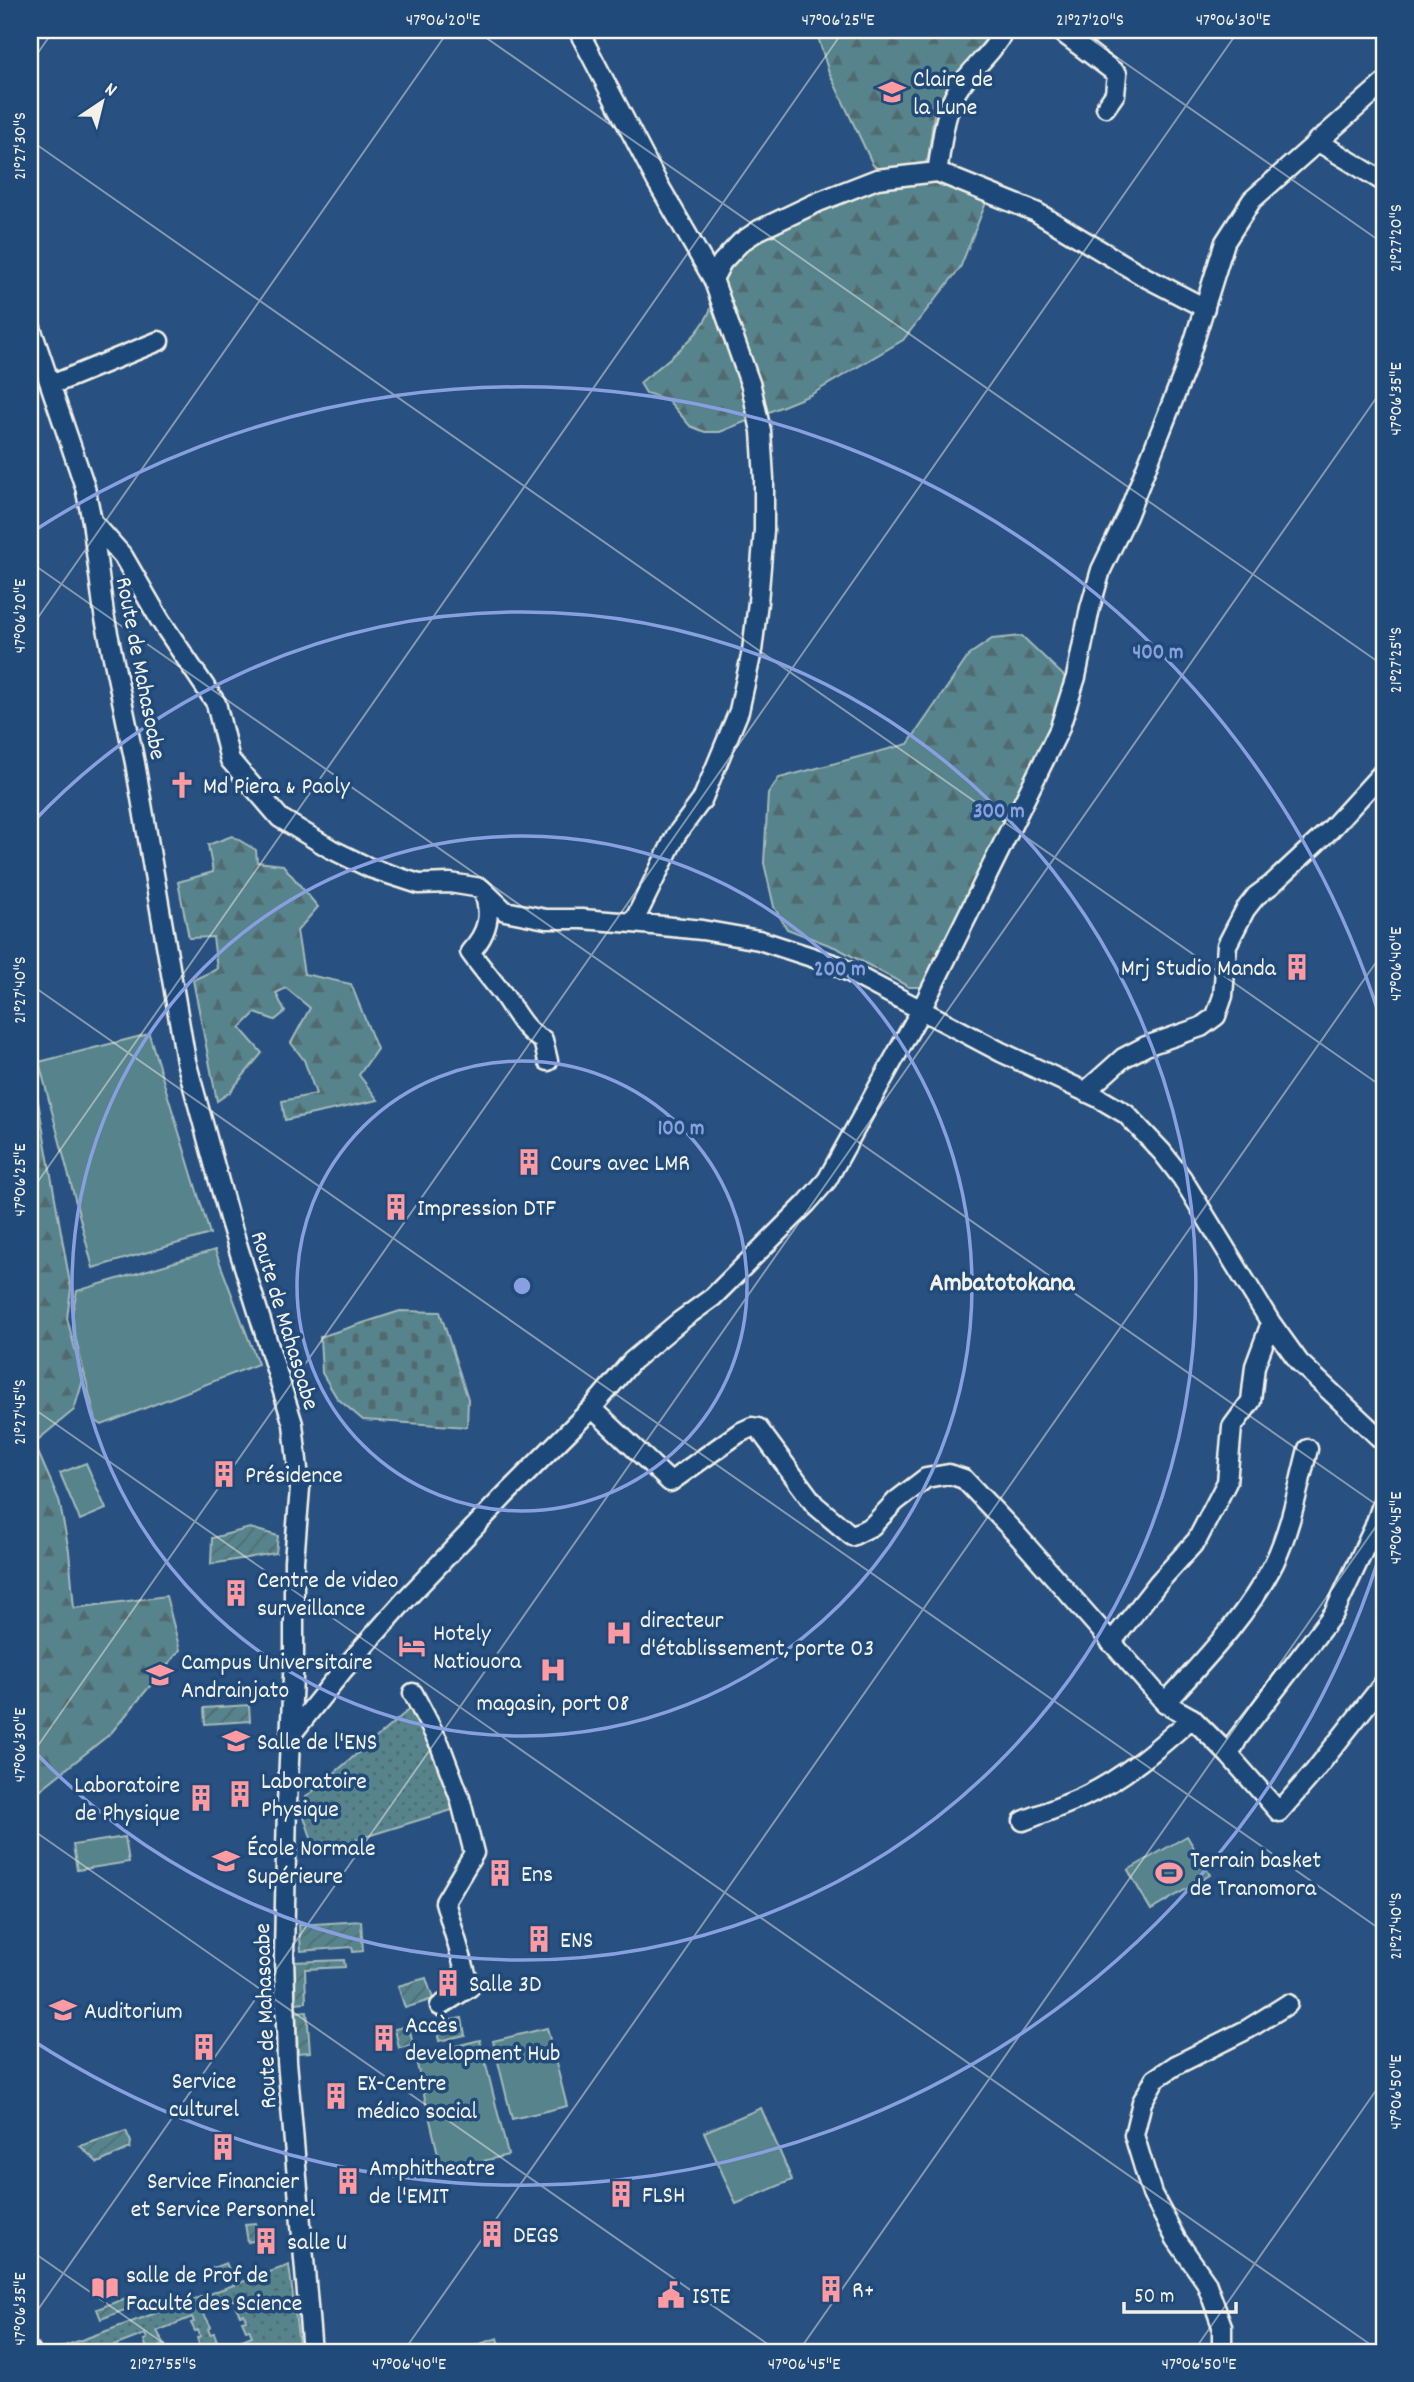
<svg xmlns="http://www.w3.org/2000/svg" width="1414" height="2382" viewBox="0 0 1414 2382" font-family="Dekko,sans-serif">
<defs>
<pattern id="grass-dots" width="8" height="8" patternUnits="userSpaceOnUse" patternTransform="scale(1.75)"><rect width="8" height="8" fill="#56838c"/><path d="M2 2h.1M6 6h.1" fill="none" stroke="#516b70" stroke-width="1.8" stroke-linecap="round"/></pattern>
<pattern id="forest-firs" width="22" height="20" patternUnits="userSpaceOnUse" patternTransform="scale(1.75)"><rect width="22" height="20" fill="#56838c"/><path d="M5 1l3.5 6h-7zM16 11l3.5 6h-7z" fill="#516b70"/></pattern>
<pattern id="cemetery-stones" width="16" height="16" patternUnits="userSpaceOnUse" patternTransform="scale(1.75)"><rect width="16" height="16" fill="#56838c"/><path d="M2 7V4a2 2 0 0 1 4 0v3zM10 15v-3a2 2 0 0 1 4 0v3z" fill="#516b70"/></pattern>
<pattern id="garden-furrows" width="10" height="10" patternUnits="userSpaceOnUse" patternTransform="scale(1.75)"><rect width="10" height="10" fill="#56838c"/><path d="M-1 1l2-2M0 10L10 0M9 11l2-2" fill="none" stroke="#516b70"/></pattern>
</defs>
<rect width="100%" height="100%" fill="#285181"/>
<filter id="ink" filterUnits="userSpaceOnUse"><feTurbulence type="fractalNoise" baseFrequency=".0143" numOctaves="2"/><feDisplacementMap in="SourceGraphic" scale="14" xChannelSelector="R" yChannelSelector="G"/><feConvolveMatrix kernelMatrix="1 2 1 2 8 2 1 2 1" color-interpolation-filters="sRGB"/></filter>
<g filter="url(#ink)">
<path fill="url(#grass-dots)" stroke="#a5baba" stroke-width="2" d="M412,1707L443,1768L458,1808L316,1852L299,1802L302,1806L306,1797Z
M289,2265L300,2352H258L255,2346L241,2351L237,2342L252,2336L249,2329L246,2330L242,2321L246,2320L244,2314L240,2315L236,2307L241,2305L238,2298L203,2312L211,2327L208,2329L210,2334L214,2333L217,2341L200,2347L197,2338L200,2336L198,2330L195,2331L191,2323L194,2322L192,2317L157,2331L165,2345L161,2346L163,2352H151L150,2348L147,2349L144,2340L147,2339L145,2334L111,2347L113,2352H48Z"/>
<path fill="url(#forest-firs)" stroke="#a5baba" stroke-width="2" d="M816,30H992V32L935,106L928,159L921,167L885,173L873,165L828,70Z
M934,182L961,189L987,200L960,268L903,340L810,395L720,432H705L690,426L668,400L646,393L640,383C666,360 718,327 713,289L748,240L819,209L878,188Z
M1022,636L1066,678L1059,711L924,987H909L837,948L787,929L774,907L764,863L768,794L779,778L908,744L970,654L992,639Z
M232,836L256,850L257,862L283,865L318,907L297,931L304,974L351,984L377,1049L359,1075L378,1100L285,1120L282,1101L316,1094L304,1060L291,1043L310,1008L286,988L276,993L285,1012L275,1020L255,1013L240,1028L262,1053L230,1092L217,1101L193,980L217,969L213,937L189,938L178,882L213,872L208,845Z
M30,1056L71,1289L67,1318L83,1380L74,1410L34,1443L59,1500L69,1551L74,1608L166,1596L180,1650L111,1733L30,1798Z"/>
<path fill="url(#cemetery-stones)" stroke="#a5baba" stroke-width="2" d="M400,1311L440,1312L468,1399L467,1427L363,1420L337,1398L322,1373L320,1337Z"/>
<path fill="url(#garden-furrows)" stroke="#a5baba" stroke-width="2" d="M250,1528L278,1536L276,1553L211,1564L212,1538Z
M249,1705L250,1721L205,1724L204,1708Z
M361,1921L363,1951L353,1952L352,1947L301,1951L299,1925Z
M344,1960L345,1967L305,1969L306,2002L295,2003L293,1962Z
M426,1978L433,1999L405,2008L398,1986Z
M307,2011L310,2052L298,2053L296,2012Z
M462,2018L465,2035L439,2041L435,2023Z
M409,2026L413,2046L399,2048L395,2029Z
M126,2131L131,2142L130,2148L98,2163L80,2146Z
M256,2223L258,2240L248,2242L245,2224Z
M226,2263L231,2274L214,2280L210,2269Z
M126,2298L130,2308L101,2319L97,2309Z
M498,2338L502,2352H455Z"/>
<path fill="#56838c" stroke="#a5baba" stroke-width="2" d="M149,1034L210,1234L93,1268L39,1062Z
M215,1250L258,1364L102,1425L96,1421L74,1332L72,1313L77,1291Z
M86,1463L106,1509L80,1520L60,1473Z
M1187,1836L1210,1875L1151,1910L1128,1870Z
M125,1837L129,1862L77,1870L73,1845Z
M547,2028L567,2106L512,2119L493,2041Z
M480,2040L508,2155L442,2171L415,2056Z
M761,2108L792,2180L736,2204L704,2132Z"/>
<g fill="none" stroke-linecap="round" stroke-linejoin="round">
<defs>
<path id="minor" d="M578,30L657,182L713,279L751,386L761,431L764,479V530L758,602L752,651L739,711L702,800L676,835L633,923
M1059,30L1117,74L1115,94L1106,107
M1317,141L1384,182
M937,172C942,145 943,115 957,91C970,69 993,54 1004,30
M713,279L722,262L741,242L759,230L818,202L877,179L937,172L1036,212L1145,277L1205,308
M30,325L85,487L92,521L104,614L135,763L186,1061L229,1218L293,1424L300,1488L294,1561V1656L287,1804L284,1956L287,2061L312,2352
M51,385L159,341
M92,521L123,556L160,620L216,703L230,760L280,818L331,849L370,868L419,884L450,883L481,888L505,911L546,919H582L633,923L702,930L759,940L836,965L1001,1052L1097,1097L1126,1114L1162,1152L1182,1178L1271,1323L1299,1362L1384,1442
M482,889C493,913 488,933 470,952C480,966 491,979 502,993C514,1009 523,1031 543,1040L548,1061
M1086,1091L1123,1058L1146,1046L1201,1027L1216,1016L1223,996L1227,945L1245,910L1256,896L1271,885L1330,830L1384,771
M592,1408L670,1482L739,1433L752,1427L758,1428L815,1505L852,1536L872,1526L896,1501L926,1478L949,1474L964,1479L1018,1536L1165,1703L1192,1718L1229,1755L1279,1812L1313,1773L1384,1683
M1111,1643L1158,1583L1197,1540L1227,1482L1232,1427L1251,1401L1255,1366L1271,1323
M413,1693L440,1745L460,1798L474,1853L445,1902L470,1987L440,2006
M1165,1703C1205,1659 1247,1616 1274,1563C1291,1528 1298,1487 1308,1449
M290,1736L343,1670L406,1599L505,1495L592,1408L632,1361L680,1321L713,1297L807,1203L827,1180L921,1010L1059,730L1076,677L1090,608L1101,570L1127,516L1185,370L1225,242L1252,200L1384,83
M1229,1755L1238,1738L1334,1613L1374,1528L1384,1499
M1023,1821C1043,1813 1063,1806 1083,1797C1124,1778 1158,1748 1192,1718
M30,2351V2352
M1222,2352V2326L1206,2282L1176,2239L1152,2194L1134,2135L1142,2102L1155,2079L1176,2065L1248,2029L1288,2004"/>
</defs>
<use href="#minor" stroke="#f4f1e8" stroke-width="23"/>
<use href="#minor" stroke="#1f4a7a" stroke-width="18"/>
</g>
</g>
<path fill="none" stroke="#f4f1e8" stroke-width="2" stroke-opacity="0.45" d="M475,30L1384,666M1078,30L1384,244M30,64L54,30M30,140L1384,1088M30,562L1384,1510M30,629L449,30M30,984L1384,1932M30,1193L844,30M30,1406L1381,2352M30,1757L1239,30M30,1828L779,2352M30,2250L176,2352M30,2321L1384,387M403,2352L1384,951M798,2352L1384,1515M1193,2352L1384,2079"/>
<g fill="none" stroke="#88a0e0" stroke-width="3.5">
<circle cx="522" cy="1286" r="225"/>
<circle cx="522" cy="1286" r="450"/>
<path d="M33 822A674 674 0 1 1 33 1750"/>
<path d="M1384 1541A899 899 0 0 1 32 2040M32 532A899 899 0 0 1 1384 1031"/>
</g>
<defs>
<symbol id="school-bare" viewBox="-9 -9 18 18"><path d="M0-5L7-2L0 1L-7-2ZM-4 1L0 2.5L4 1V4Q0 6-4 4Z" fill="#ff9aa2" stroke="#1f4a7a" stroke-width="2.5" paint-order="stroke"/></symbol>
<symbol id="church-bare" viewBox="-9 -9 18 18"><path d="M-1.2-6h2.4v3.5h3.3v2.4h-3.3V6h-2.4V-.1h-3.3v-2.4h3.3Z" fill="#ff9aa2" stroke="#1f4a7a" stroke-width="2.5" paint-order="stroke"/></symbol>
<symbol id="building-bare" viewBox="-9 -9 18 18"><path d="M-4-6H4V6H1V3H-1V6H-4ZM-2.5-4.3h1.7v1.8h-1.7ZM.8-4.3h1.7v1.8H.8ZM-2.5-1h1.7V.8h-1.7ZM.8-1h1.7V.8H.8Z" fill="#ff9aa2" stroke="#1f4a7a" stroke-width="2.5" paint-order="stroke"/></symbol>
<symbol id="hospital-bare" viewBox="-9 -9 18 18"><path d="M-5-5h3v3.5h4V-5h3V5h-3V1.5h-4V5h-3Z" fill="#ff9aa2" stroke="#1f4a7a" stroke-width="2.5" paint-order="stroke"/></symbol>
<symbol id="hotel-bare" viewBox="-9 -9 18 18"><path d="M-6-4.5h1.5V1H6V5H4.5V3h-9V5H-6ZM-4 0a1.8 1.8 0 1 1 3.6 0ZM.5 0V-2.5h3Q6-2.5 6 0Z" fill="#ff9aa2" stroke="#1f4a7a" stroke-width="2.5" paint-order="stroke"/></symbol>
<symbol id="university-bare" viewBox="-9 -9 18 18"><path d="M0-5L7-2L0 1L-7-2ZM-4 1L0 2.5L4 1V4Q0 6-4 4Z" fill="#ff9aa2" stroke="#1f4a7a" stroke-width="2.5" paint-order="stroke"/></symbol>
<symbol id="stadium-bare" viewBox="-9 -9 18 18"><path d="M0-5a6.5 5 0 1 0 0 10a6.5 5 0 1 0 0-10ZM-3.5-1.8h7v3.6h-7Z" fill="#ff9aa2" stroke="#1f4a7a" stroke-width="2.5" paint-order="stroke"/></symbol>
<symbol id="library-bare" viewBox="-9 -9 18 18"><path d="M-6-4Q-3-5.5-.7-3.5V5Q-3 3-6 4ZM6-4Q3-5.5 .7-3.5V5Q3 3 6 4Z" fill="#ff9aa2" stroke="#1f4a7a" stroke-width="2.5" paint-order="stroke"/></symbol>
<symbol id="civic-bare" viewBox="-9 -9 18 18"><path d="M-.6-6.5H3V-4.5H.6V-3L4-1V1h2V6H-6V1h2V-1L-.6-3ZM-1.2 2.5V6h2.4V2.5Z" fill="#ff9aa2" stroke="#1f4a7a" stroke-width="2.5" paint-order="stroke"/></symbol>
</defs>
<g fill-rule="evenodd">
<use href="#school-bare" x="873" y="73" width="38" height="38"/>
<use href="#church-bare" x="163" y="766" width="38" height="38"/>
<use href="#building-bare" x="1278" y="948" width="38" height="38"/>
<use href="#building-bare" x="510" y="1143" width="38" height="38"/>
<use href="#building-bare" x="377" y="1188" width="38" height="38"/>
<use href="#building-bare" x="205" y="1455" width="38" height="38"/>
<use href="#building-bare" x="217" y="1574" width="38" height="38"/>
<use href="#hospital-bare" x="600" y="1614" width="38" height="38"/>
<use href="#hotel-bare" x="393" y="1627" width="38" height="38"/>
<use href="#hospital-bare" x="534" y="1651" width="38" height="38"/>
<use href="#university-bare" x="141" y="1656" width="38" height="38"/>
<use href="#university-bare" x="217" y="1722" width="38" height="38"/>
<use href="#building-bare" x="221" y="1775" width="38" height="38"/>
<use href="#building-bare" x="182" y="1779" width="38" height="38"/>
<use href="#university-bare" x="207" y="1842" width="38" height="38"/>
<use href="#building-bare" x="481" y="1854" width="38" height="38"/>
<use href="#stadium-bare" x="1150" y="1854" width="38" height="38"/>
<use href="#building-bare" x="520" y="1920" width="38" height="38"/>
<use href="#building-bare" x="429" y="1964" width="38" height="38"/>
<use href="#university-bare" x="44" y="1991" width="38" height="38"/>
<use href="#building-bare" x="365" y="2019" width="38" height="38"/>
<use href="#building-bare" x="185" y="2028" width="38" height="38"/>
<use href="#building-bare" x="317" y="2077" width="38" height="38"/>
<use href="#building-bare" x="204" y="2128" width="38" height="38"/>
<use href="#building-bare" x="329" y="2162" width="38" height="38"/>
<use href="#building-bare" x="602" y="2175" width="38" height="38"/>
<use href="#building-bare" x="473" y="2215" width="38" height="38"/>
<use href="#building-bare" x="247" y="2222" width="38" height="38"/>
<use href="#library-bare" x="86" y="2269" width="38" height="38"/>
<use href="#building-bare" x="812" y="2270" width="38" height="38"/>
<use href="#civic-bare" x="652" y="2276" width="38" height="38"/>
</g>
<g text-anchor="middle" stroke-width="7" stroke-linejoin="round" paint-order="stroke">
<g font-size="24" fill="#f4f1e8" stroke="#1f4a7a" text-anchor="start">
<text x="913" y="86">Claire de<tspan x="913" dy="28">la Lune</tspan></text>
<text x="203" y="793">Md Piera &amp; Paoly</text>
<text x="1276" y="975" text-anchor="end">Mrj Studio Manda</text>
<text x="550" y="1170">Cours avec LMR</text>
<text x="417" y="1215">Impression DTF</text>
<text x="245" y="1482">Présidence</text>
<text x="257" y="1587">Centre de video<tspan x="257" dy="28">surveillance</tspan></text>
<text x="640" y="1627">directeur<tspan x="640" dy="28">d'établissement, porte 03</tspan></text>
<text x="433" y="1640">Hotely<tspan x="433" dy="28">Natiouora</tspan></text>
<text x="181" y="1669">Campus Universitaire<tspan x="181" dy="28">Andrainjato</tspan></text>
<text x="553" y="1710" text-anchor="middle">magasin, port 08</text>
<text x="257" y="1749">Salle de l'ENS</text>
<text x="261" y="1788">Laboratoire<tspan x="261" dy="28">Physique</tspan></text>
<text x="180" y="1792" text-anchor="end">Laboratoire<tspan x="180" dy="28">de Physique</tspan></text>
<text x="247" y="1855">École Normale<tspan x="247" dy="28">Supérieure</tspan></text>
<text x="1190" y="1867">Terrain basket<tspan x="1190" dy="28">de Tranomora</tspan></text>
<text x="521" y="1881">Ens</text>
<text x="560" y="1947">ENS</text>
<text x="469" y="1991">Salle 3D</text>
<text x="84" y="2018">Auditorium</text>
<text x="405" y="2032">Accès<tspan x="405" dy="28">development Hub</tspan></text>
<text x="204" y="2088" text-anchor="middle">Service<tspan x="204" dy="28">culturel</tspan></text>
<text x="357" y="2090">EX-Centre<tspan x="357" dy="28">médico social</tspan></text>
<text x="369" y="2175">Amphitheatre<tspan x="369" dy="28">de l'EMIT</tspan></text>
<text x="223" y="2188" text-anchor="middle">Service Financier<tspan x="223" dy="28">et Service Personnel</tspan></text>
<text x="642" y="2202">FLSH</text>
<text x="513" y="2242">DEGS</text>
<text x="287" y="2249">salle U</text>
<text x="126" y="2282">salle de Prof de<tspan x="126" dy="28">Faculté des Science</tspan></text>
<text x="852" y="2297">R+</text>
<text x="692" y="2303">ISTE</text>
</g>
<g font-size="24" fill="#f4f1e8" stroke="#1f4a7a">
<text transform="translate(142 668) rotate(79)" y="8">Route de Mahasoabe</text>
<text transform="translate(286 1320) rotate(73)" y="8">Route de Mahasoabe</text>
<text transform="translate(264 2016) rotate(-92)" y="8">Route de Mahasoabe</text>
</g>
<g font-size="26" font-weight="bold" fill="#f4f1e8" stroke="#1f4a7a">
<text x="1002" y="1290">Ambatotokana</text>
</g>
</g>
<circle cx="522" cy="1286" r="10" fill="#88a0e0" stroke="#1f4a7a" stroke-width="3.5"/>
<g font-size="21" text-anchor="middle" font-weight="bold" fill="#88a0e0" stroke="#1f4a7a" stroke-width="7" stroke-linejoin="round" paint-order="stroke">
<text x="1158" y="658">400 m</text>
<text x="999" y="817">300 m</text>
<text x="840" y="975">200 m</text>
<text x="681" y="1134">100 m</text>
</g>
<rect width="1414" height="2382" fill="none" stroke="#1f4a7a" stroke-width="77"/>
<g transform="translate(102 102) rotate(35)" stroke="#1f4a7a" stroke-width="5" paint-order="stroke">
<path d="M0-5L12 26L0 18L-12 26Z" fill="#f4f1e8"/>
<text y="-10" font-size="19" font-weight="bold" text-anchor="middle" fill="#f4f1e8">N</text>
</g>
<path d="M1124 2302v10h112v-10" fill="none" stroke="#f4f1e8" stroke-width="3.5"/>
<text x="1134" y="2302" font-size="21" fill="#f4f1e8" stroke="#1f4a7a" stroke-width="5" paint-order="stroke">50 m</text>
<rect x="38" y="38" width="1338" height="2306" fill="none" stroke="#f4f1e8" stroke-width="2.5"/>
<g font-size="18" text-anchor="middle" fill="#f4f1e8">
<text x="443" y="25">47°06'20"E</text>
<text x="838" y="25">47°06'25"E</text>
<text x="1090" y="25">21°27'20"S</text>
<text x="1233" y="25">47°06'30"E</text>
<text transform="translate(19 146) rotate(-90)" y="6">21°27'30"S</text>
<text transform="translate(1395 238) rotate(-90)" y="6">21°27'20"S</text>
<text transform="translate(1395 399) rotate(-90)" y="6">47°06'35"E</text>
<text transform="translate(19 616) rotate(-90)" y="6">47°06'20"E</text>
<text transform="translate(1395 660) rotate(-90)" y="6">21°27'25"S</text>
<text transform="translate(1395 964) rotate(-90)" y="6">47°06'40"E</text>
<text transform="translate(19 990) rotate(-90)" y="6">21°27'40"S</text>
<text transform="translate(19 1180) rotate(-90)" y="6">47°06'25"E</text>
<text transform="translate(19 1412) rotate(-90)" y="6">21°27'45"S</text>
<text transform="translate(1395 1528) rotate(-90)" y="6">47°06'45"E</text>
<text transform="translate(19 1745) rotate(-90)" y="6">47°06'30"E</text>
<text transform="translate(1395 1926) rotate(-90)" y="6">21°27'40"S</text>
<text transform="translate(1395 2092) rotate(-90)" y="6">47°06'50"E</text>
<text transform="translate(19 2309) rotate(-90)" y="6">47°06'35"E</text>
<text x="163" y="2369">21°27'55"S</text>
<text x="409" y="2369">47°06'40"E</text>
<text x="804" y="2369">47°06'45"E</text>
<text x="1199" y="2369">47°06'50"E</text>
</g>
</svg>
